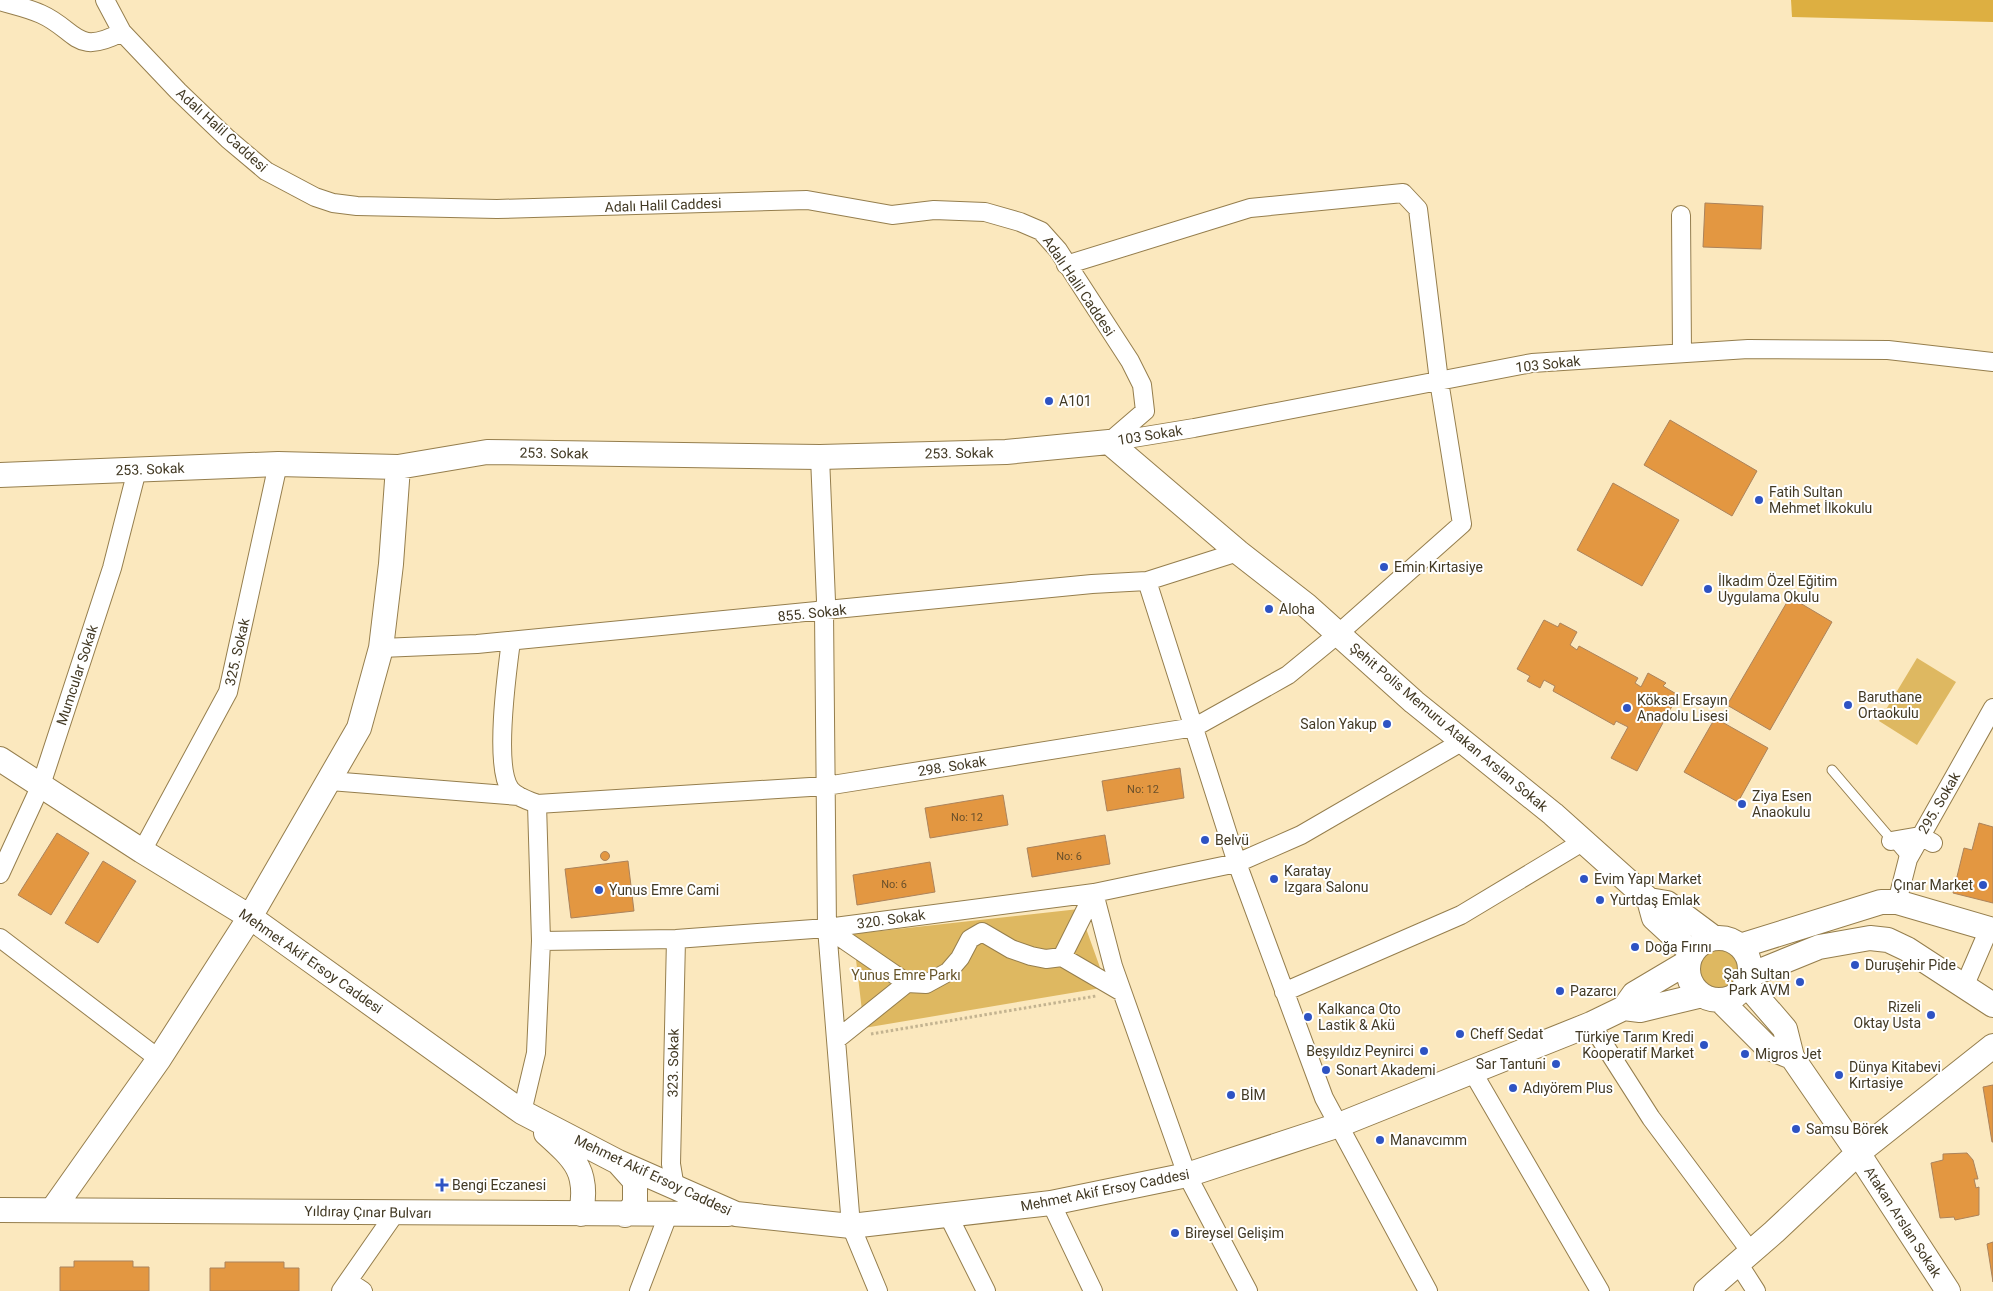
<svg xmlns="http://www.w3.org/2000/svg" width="1993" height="1291" viewBox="0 0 1993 1291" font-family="Roboto,sans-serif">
<rect width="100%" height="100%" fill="#fbe8be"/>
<path fill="#deb861" d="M1917,658L1956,682L1917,745L1879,721Z
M1079,909L1107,987L864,1028L853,934Z
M1698 968a22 22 0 1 1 44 0a22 22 0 1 1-44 0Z"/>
<path fill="#ddaf41" d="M1791,0H1993V22L1792,17Z"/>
<path fill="#e39741" stroke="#ab835c" d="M1705,203L1763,206L1761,249L1703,247Z
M1670,420L1757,471L1732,516L1644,465Z
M1613,483L1679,520L1642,586L1577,550Z
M1790,597L1832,622L1770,730L1727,705Z
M1544,620L1558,627L1560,623L1577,632L1570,645L1577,650L1579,646L1638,678L1635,683L1641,687L1648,673L1666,683L1663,686L1678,695L1637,771L1611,758L1628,727L1616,721L1614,725L1553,691L1555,686L1544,680L1540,688L1527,681L1530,676L1517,669Z
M1715,718L1768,748L1738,802L1684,772Z
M1180,768L1184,798L1107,811L1102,781Z
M1003,795L1008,825L930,838L925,808Z
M1979,823L1993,827V903L1953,893L1964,848L1972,850Z
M57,833L89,853L51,915L18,895Z
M1105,835L1110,864L1032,877L1027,848Z
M600.5 856a4.5 4.5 0 1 1 9 0a4.5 4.5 0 1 1-9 0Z
M103,861L136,881L98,943L65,923Z
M628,861L634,911L571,918L565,869Z
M930,862L935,892L857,905L853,875Z
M1993,1085V1142H1992L1983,1087Z
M1967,1153L1973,1160L1978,1179H1974L1976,1188L1979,1187V1215L1955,1220L1954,1217L1940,1218L1931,1163L1943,1160V1154Z
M1993,1242V1282L1987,1244Z
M74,1261H133V1267H149V1291H60V1267H74Z
M225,1262H284V1268H299V1291H210V1268H225Z"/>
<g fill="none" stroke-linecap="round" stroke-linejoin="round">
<defs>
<path id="lane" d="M1832,770L1908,859"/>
<path id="street" d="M105,0L122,32L178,91L228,139L266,171L315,197L333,203L357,206L497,209L807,200L892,215L934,210L985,212L1020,222L1041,231L1058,250L1130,361L1142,385L1145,411L1109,442
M0,1C13,5 28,8 41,14C77,30 75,57 122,32
M1681,215L1682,353
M1109,442L1194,428L1532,363L1748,349L1888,350L1993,362
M820,457L826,601L824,612L827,928L851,1226L878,1291
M1147,581L1237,863L1324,1098L1428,1291
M511,641C507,671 494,766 510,789C516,797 528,800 537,804L541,941L536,1053L522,1112
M381,648L477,644L1092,584L1147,581L1238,552
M330,781L519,796
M537,804L826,786L1195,727L1288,675L1338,634L1462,524L1439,381L1418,209L1403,193L1250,208L1066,265
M1891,841L1920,836L1933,843
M142,851L228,692L278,464
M0,874L41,785L112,568L137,470
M1094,893L1113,966L1187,1175L1248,1291
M1897,902L1908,859L1993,708
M827,928L907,983L926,984L948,972L960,958L970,939L982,932L1011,949L1031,956L1046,959L1062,957L1122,992
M0,938L159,1059
M541,941L676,939L827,928L1094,893L1237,863L1301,835L1463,741
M1062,957L1094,893
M1964,987L1989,929
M1284,992L1461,915L1584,841
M1591,1024L1651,1118L1751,1252
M836,1040L907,983
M1472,1071L1600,1291
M675,1188L671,1164L676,939
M1051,1203L1093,1291
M948,1215L986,1291
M1738,1263L1756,1291
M348,1281L363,1291
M341,1291L396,1212
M639,1291L668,1215"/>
<path id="secondary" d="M0,475L278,464L398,467L487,452L820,457L1006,452L1109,442L1238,552L1306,605L1414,702L1553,814L1649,900
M0,759L142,851L250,917L522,1112L618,1162L736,1214L851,1226L1051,1203L1187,1175L1339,1125L1591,1024L1624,1008L1634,994L1688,962
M1649,900L1667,903L1714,938
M1649,900L1654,918L1692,953
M1688 969a31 31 0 1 1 62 0a31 31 0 1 1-62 0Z
M1740,946L1881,902H1897L1993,930
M1750,975L1819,947L1870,938L1888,940L1907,949L1993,1005
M1746,984L1785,1029L1792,1057L1858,1153L1948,1291
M1720,1000L1767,1047L1792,1057
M1624,1008L1640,1010L1702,995
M546,1133C576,1160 589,1172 581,1214
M618,1162L635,1181V1205L625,1215
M53,1209L159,1059L250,917L359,728L381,648L391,564L398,467
M0,1210L728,1214
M1706,1291L1774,1232L1858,1153L1993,1046"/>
</defs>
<use href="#lane" stroke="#957e4d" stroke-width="11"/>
<use href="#street" stroke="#957e4d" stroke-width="20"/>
<use href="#secondary" stroke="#957e4d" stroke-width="26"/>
<path stroke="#c3b390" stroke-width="3" stroke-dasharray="2.5 2.5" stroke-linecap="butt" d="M871,1034L1096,996"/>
<use href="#lane" stroke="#fff" stroke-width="9"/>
<use href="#street" stroke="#fff" stroke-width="18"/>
<use href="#secondary" stroke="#fff" stroke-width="24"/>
</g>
<g fill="#2e53c3" stroke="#fff" stroke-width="2">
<circle cx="1049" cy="401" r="5"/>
<circle cx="1759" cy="500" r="5"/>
<circle cx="1384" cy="567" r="5"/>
<circle cx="1708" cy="589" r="5"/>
<circle cx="1269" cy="609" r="5"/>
<circle cx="1848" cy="705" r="5"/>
<circle cx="1627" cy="708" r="5"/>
<circle cx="1387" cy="724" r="5"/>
<circle cx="1742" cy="804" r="5"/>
<circle cx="1205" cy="840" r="5"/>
<circle cx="1274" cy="879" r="5"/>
<circle cx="1584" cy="879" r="5"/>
<circle cx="1983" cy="885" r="5"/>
<circle cx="599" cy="890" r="5"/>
<circle cx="1600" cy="900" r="5"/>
<circle cx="1635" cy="947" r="5"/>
<circle cx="1855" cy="965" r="5"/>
<circle cx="1800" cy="982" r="5"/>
<circle cx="1560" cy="991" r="5"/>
<circle cx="1931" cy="1015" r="5"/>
<circle cx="1308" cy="1017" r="5"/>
<circle cx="1460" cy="1034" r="5"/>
<circle cx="1704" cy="1045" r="5"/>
<circle cx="1424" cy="1051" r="5"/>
<circle cx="1745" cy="1054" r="5"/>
<circle cx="1556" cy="1064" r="5"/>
<circle cx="1326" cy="1070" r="5"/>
<circle cx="1839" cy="1075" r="5"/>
<circle cx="1513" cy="1088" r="5"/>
<circle cx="1231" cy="1095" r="5"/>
<circle cx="1796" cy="1129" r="5"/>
<circle cx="1380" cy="1140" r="5"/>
<path d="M439.5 1177.5h5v5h5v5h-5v5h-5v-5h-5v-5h5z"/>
<circle cx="1175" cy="1233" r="5"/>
</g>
<g text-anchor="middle" stroke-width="4" stroke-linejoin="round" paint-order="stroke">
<g font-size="11" fill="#6a502b">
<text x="1143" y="793">No: 12</text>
<text x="967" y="821">No: 12</text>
<text x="1069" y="860">No: 6</text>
<text x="894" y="888">No: 6</text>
</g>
<g font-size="14" fill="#423924" stroke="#fff">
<text transform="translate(222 130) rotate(42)" y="5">Adalı Halil Caddesi</text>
<text transform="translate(663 205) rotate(-2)" y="5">Adalı Halil Caddesi</text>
<text transform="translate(1079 286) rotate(56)" y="5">Adalı Halil Caddesi</text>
<text transform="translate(1548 364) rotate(-6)" y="5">103 Sokak</text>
<text transform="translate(1150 435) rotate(-9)" y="5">103 Sokak</text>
<text transform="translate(554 453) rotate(1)" y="5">253. Sokak</text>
<text transform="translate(959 453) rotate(-1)" y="5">253. Sokak</text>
<text transform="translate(150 469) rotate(-2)" y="5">253. Sokak</text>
<text transform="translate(812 613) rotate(-6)" y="5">855. Sokak</text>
<text transform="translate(237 652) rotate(-77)" y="5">325. Sokak</text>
<text transform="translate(77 675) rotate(-72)" y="5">Mumcular Sokak</text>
<text transform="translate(1449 727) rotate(40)" y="5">Şehit Polis Memuru Atakan Arslan Sokak</text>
<text transform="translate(952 766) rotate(-9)" y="5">298. Sokak</text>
<text transform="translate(1939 803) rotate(-60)" y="5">295. Sokak</text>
<text transform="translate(891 919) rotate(-8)" y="5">320. Sokak</text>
<text transform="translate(311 961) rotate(35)" y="5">Mehmet Akif Ersoy Caddesi</text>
<text transform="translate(673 1063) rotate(-89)" y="5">323. Sokak</text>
<text transform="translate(653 1175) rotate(25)" y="5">Mehmet Akif Ersoy Caddesi</text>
<text transform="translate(1105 1190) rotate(-11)" y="5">Mehmet Akif Ersoy Caddesi</text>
<text transform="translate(368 1212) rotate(1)" y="5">Yıldıray Çınar Bulvarı</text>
<text transform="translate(1903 1222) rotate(57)" y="5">Atakan Arslan Sokak</text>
</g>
<g font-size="14" fill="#423924" stroke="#fff" text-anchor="start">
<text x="1059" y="406">A101</text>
<text x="1769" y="497">Fatih Sultan<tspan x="1769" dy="16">Mehmet İlkokulu</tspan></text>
<text x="1394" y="572">Emin Kırtasiye</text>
<text x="1718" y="586">İlkadım Özel Eğitim<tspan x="1718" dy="16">Uygulama Okulu</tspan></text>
<text x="1279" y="614">Aloha</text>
<text x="1858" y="702">Baruthane<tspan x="1858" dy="16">Ortaokulu</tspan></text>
<text x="1637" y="705">Köksal Ersayın<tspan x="1637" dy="16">Anadolu Lisesi</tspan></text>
<text x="1377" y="729" text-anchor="end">Salon Yakup</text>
<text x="1752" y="801">Ziya Esen<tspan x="1752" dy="16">Anaokulu</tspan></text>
<text x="1215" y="845">Belvü</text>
<text x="1284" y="876">Karatay<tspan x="1284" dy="16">Izgara Salonu</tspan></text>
<text x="1594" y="884">Evim Yapı Market</text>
<text x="1973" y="890" text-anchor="end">Çınar Market</text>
<text x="609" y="895">Yunus Emre Cami</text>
<text x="1610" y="905">Yurtdaş Emlak</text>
<text x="1645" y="952">Doğa Fırını</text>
<text x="1865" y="970">Duruşehir Pide</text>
<text x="1790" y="979" text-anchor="end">Şah Sultan<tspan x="1790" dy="16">Park AVM</tspan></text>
<text x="1570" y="996">Pazarcı</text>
<text x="1921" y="1012" text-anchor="end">Rizeli<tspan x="1921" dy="16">Oktay Usta</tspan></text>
<text x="1318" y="1014">Kalkanca Oto<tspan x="1318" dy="16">Lastik &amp; Akü</tspan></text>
<text x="1470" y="1039">Cheff Sedat</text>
<text x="1694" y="1042" text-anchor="end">Türkiye Tarım Kredi<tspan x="1694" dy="16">Kooperatif Market</tspan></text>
<text x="1414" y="1056" text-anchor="end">Beşyıldız Peynirci</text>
<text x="1755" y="1059">Migros Jet</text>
<text x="1546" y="1069" text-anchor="end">Sar Tantuni</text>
<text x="1849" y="1072">Dünya Kitabevi<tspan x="1849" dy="16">Kırtasiye</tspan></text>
<text x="1336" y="1075">Sonart Akademi</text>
<text x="1523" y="1093">Adıyörem Plus</text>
<text x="1241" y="1100">BİM</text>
<text x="1806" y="1134">Samsu Börek</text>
<text x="1390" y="1145">Manavcımm</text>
<text x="452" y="1190">Bengi Eczanesi</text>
<text x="1185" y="1238">Bireysel Gelişim</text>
</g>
<g font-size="14" fill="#685529" stroke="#fff">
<text x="906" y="980">Yunus Emre Parkı</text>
</g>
</g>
</svg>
